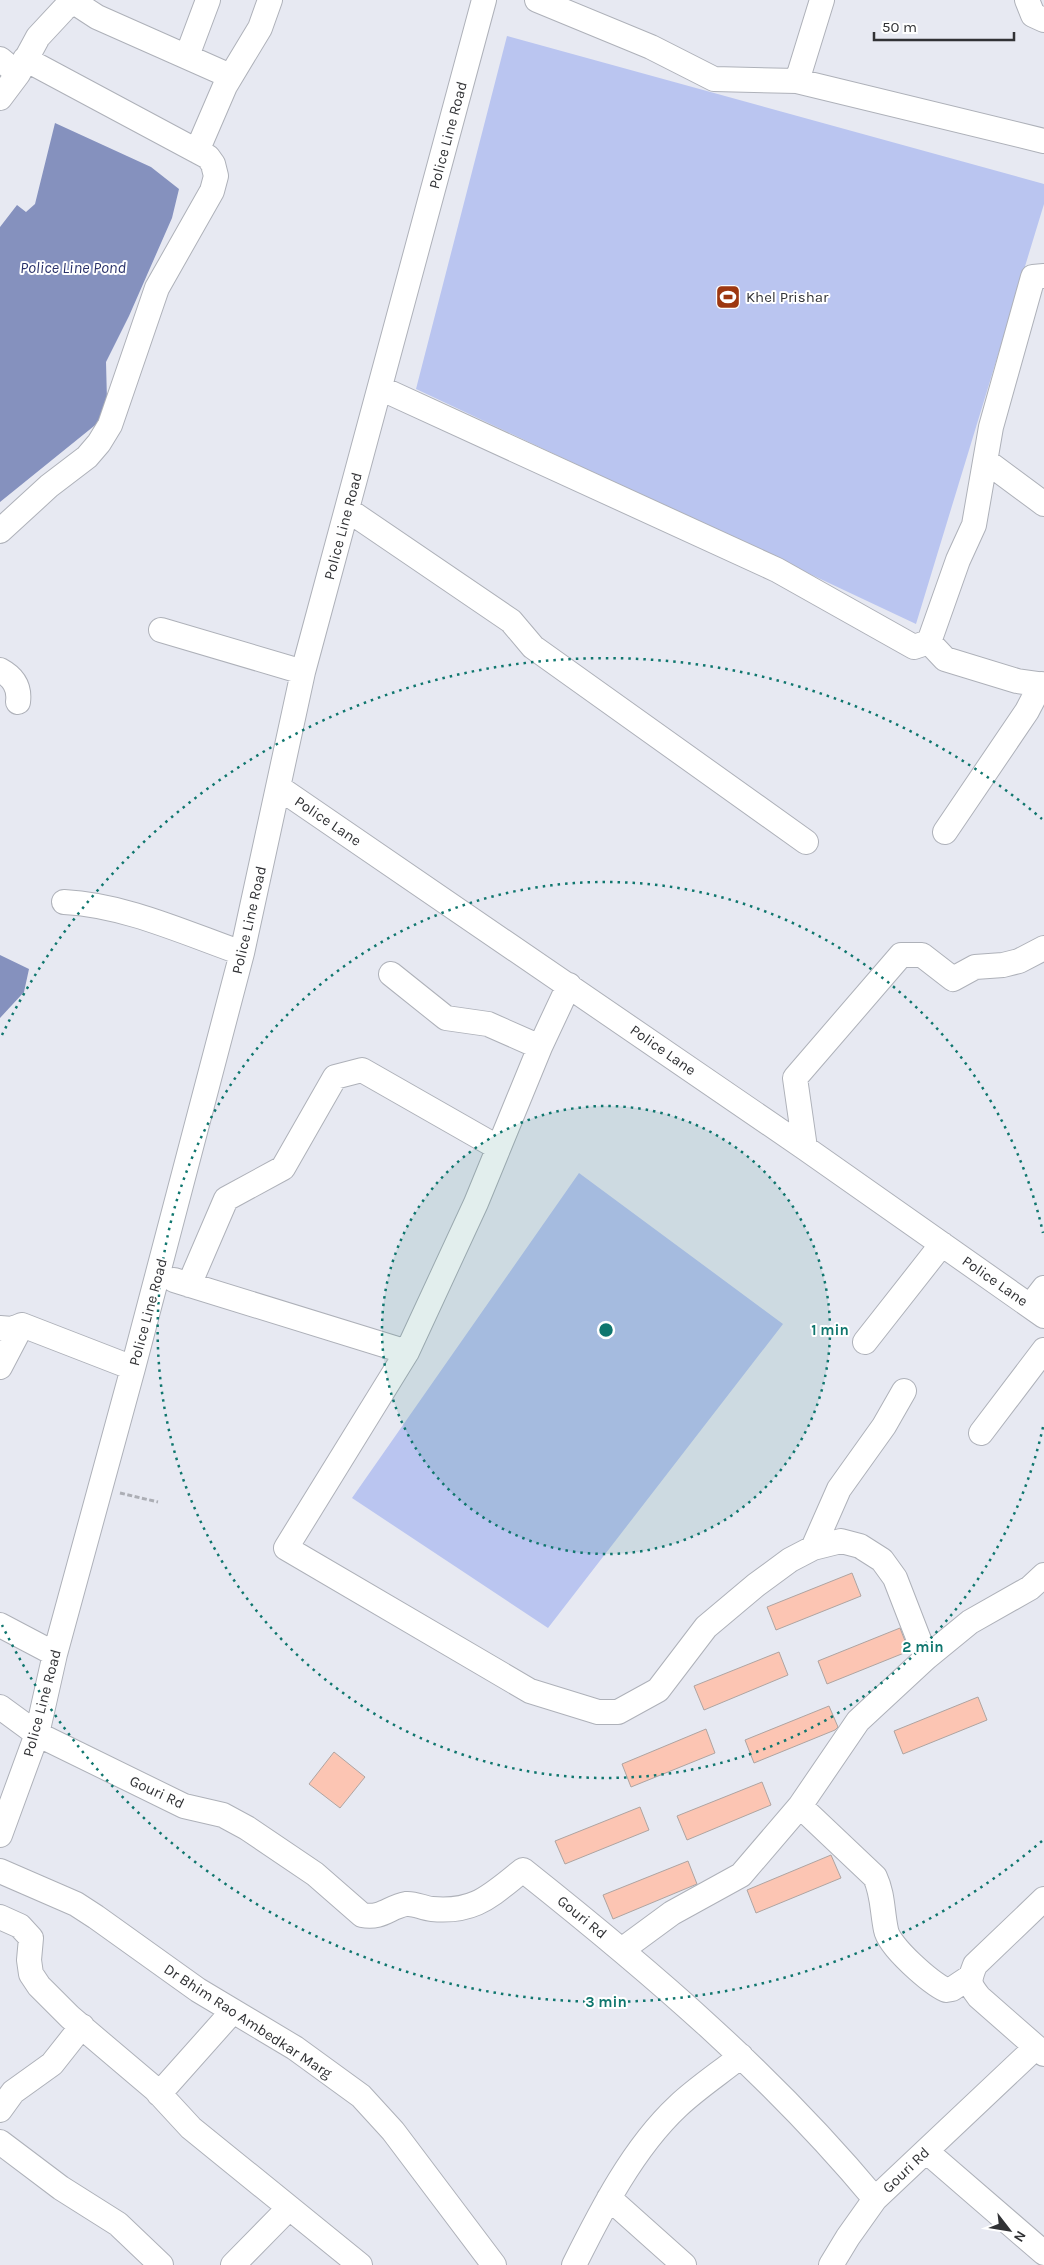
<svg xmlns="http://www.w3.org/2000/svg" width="1044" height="2265" viewBox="0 0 1044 2265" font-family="Karla,sans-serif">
<rect width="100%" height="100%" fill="#e7e9f2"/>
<path fill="#bac5f0" d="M507,36L1044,184V204L916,624L416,389Z
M579,1173L783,1324L548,1628L352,1498Z"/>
<path fill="#8591be" d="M55,123L151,167L179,189L172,218L129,316L106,362L107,401L99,422L0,502V227L17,205L26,212L35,204Z
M0,955L29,969L24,992L0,1018Z"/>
<path fill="#fcc5b3" stroke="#aea4a1" d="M852,1573L861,1596L776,1630L767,1607Z
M900,1628L909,1651L827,1684L818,1661Z
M779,1652L788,1675L704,1710L694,1686Z
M978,1697L987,1720L903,1754L894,1731Z
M829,1706L838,1727L835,1730L754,1763L745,1740Z
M706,1729L715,1753L631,1787L622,1764Z
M334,1752L365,1777L340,1808L309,1784Z
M762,1782L771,1805L687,1840L677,1816Z
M640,1807L649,1830L565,1864L555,1841Z
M831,1855L841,1878L756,1913L747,1890Z
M688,1861L697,1884L613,1919L603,1895Z"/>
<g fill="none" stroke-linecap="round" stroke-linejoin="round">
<defs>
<path id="minor" d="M71,0L97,17L230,76
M537,0L651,47L714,79L797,81L1044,141
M1027,0L1033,15L1044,20
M187,56L208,0
M0,59L18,74
M797,81L822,0
M0,98L18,74L38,37L65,8L77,0
M197,151L225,86L260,28L270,0
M380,388L777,570L914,647L929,642L945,659L1017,681L1044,685
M986,461L1044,504
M348,510L511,621L533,647L806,842
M0,531L49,486L87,457L99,443L110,425L157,288L212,191L216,176L213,164L208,157L25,59
M161,630L303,672
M929,642L958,560L974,525L991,427L1033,277L1044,276
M0,670C13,677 20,687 18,702
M278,787L805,1148L1044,1316
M945,832L1027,711L1041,684
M64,902C125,905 185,933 242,953
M391,974L446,1018L488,1024L540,1047
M569,985L540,1047L476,1203L407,1352L286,1548L530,1691L598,1712H618L658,1690L706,1627L756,1585L790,1560L813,1548L841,1541L860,1546L882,1560L895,1578L926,1658
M805,1148L795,1078L901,955H922L953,979L975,967L1003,965L1019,961L1044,948
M174,1280L407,1352
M189,1285L226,1199L283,1168L335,1077L362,1070L497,1147
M1030,1306L1044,1288
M0,1328L12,1329L22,1325L133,1368
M865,1342L942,1244
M0,1367L22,1325
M981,1433L1044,1350
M813,1548L839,1489L884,1426L904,1391
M0,1625L55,1654
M0,1707L37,1734L184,1806L223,1815L247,1828L315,1874L362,1915C382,1919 389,1907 406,1904C415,1903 422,1908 432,1909C476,1913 491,1895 523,1870C650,1971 771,2074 875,2199L1035,2048
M800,1806L875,1877C883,1894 882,1911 886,1930C889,1947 931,1983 946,1990L952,1989L970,1977
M0,1835L37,1734L55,1654L133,1368L242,953L303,672L484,0
M0,1871L76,1904L96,1917L198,1990L295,2048L361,2096L393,2131L494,2265
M1044,1899L975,1965C969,1981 968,1983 979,1997L1044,2054
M0,1917L20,1926L31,1938L29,1960L31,1974L39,1986L70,2017L155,2089L191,2128L360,2265
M623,1949L672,1913L741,1875L800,1806L858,1721L926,1658L970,1622L1030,1588L1044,1575
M159,2094L232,2012
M0,2110L13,2092L52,2064L82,2026
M0,2142L61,2188L118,2224L161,2265
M926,2151L1044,2253
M609,2198L684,2265
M233,2265L289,2208
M574,2265C601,2211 633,2148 678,2106C697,2088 720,2073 741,2056
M831,2265L848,2237L875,2199"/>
</defs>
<use href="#minor" stroke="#aeb1b9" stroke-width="26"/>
<path stroke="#acaeb5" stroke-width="3" stroke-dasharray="5 2.5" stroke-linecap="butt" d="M120,1493L158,1502"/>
<use href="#minor" stroke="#fff" stroke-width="24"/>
</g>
<circle cx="606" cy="1330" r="224" fill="#0f766e" fill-opacity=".12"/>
<g fill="none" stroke="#0f766e" stroke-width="2.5" stroke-dasharray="2.5 5">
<circle cx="606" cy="1330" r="224"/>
<path d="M1043 1427A448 448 0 1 1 1043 1233"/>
<path d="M1042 1841A672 672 0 0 1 2 1625M2 1035A672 672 0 0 1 1042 819"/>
</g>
<defs>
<symbol id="stadium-square" viewBox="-11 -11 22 22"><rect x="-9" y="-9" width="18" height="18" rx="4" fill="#9d3710" stroke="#fff"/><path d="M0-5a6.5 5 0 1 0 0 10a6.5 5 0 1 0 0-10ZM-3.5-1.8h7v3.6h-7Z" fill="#fff"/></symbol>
</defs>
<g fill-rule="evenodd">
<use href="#stadium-square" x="714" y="283" width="28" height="28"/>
</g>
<g text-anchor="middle" stroke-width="4" stroke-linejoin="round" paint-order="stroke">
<g font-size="15" fill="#313235" stroke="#fff">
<text transform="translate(448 135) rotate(-75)" y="5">Police Line Road</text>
<text transform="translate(343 526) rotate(-75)" y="5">Police Line Road</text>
<text transform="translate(328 821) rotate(34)" y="5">Police Lane</text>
<text transform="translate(249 920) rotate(-77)" y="5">Police Line Road</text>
<text transform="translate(663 1050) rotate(35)" y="5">Police Lane</text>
<text transform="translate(995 1281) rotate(35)" y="5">Police Lane</text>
<text transform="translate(148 1312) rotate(-75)" y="5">Police Line Road</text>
<text transform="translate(42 1703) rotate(-75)" y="5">Police Line Road</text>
<text transform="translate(157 1792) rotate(25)" y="5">Gouri Rd</text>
<text transform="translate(582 1917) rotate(39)" y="5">Gouri Rd</text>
<text transform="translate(248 2021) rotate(33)" y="5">Dr Bhim Rao Ambedkar Marg</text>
<text transform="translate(906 2170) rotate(-44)" y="5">Gouri Rd</text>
</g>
<g font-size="15" fill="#313235" stroke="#fff" text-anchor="start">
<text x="746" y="302">Khel Prishar</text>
</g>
<g font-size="16" font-style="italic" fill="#29316a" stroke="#fff">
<text x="73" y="273">Police Line Pond</text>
</g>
</g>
<circle cx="606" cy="1330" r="8" fill="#0f766e" stroke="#fff" stroke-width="2.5"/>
<g font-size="15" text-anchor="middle" font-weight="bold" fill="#0f766e" stroke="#fff" stroke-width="4" stroke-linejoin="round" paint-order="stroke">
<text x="830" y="1335">1 min</text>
<text x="923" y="1652">2 min</text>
<text x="606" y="2007">3 min</text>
</g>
<g transform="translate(1009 2230) rotate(121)" stroke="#ffffff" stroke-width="4" paint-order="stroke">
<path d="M0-4L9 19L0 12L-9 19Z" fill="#313235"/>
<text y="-8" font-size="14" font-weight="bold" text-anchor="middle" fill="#313235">N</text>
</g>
<path d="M874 32v8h140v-8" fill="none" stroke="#313235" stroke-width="2.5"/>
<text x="882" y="32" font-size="15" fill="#313235" stroke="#ffffff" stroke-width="4" paint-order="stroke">50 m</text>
</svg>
